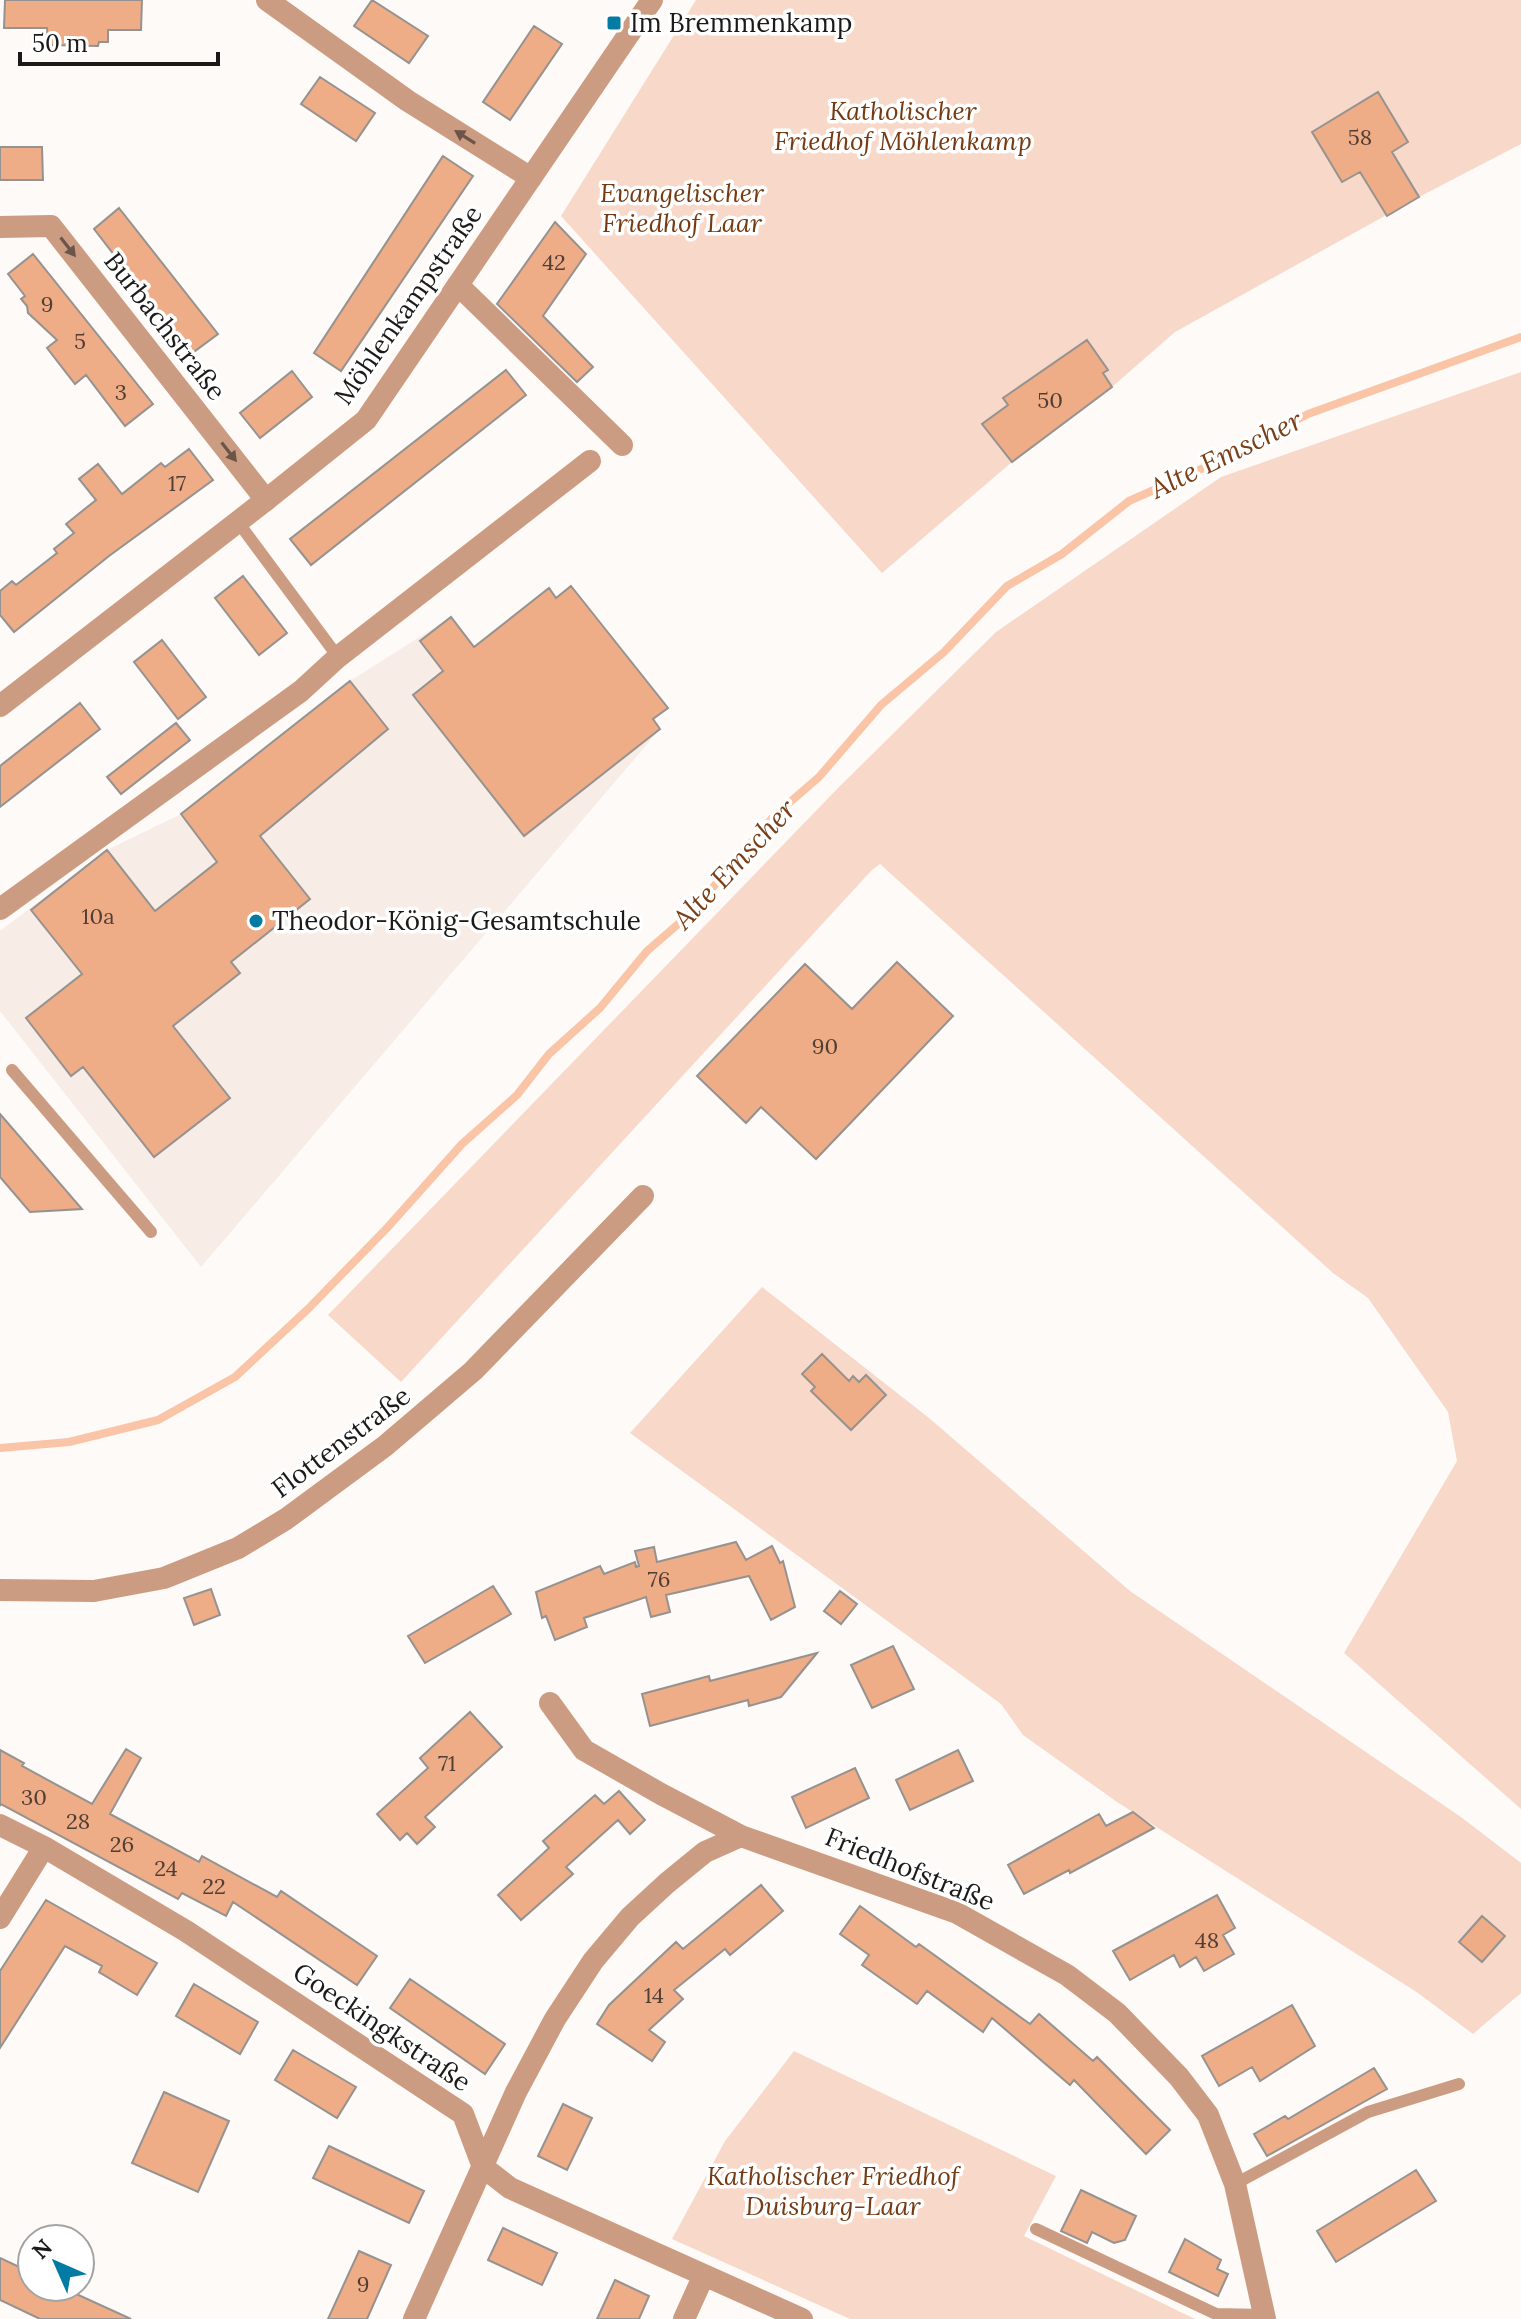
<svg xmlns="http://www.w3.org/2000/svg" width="1521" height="2319" viewBox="0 0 1521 2319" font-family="Lora,serif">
<rect width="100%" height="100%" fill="#fdfaf8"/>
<path fill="#f7ece6" d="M549,588L660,729L201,1267L0,1011V931L107,850L181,814L350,681L451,617L475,646Z"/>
<path fill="#f8d9c9" d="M696,0H1521V144L1419,197L1175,332L1112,387L1012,462L882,573L561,216Z
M1521,372V1809L1344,1653L1457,1461L1448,1412L1368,1298L1333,1273L880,864L871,871L401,1382L328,1315L840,786L996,632L1221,477Z
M762,1287L929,1418L1130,1591L1461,1817L1521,1863V1993L1473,2034L1418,1993L1117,1802L1023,1735L1001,1704L630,1433Z
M794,2051L1056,2176L1024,2236L1195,2319H850L672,2239L725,2141Z"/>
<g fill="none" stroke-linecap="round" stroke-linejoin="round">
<path stroke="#fac4a6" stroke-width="8" d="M0,1448L69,1442L158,1420L235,1377L308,1309L387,1228L462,1144L517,1095L549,1054L600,1008L647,951L691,913L774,816L819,777L881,705L944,652L1007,586L1062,554L1129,501L1208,466L1308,414L1521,337"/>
</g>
<path fill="#eeac87" stroke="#959290" stroke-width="2" d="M5,0H142L141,30H108V42H99L98,46L47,45V28H4Z
M372,0L428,36L409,63L354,26Z
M534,26L562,44L510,120L483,102Z
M320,77L375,113L356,141L301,104Z
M1378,92L1408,142L1392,152L1419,197L1387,216L1360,172L1342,182L1312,132Z
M0,147H42L43,180H0Z
M443,156L473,176L341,371L314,353Z
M119,208L218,334L191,354L94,229Z
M555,222L586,254L543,316L593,367L577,382L497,304Z
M33,254L153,404L125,426L86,375L75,384L47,348L57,340L28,313L27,306L21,299L25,296L8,274Z
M1087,340L1108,370L1103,373L1112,387L1012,462L982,424L1008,405L1003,398Z
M506,370L526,395L311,565L290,539Z
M292,371L312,397L260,438L240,413Z
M189,449L213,480L109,556L14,632L0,615V591L12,581L16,585L57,553L54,549L74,533L66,524L96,500L79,479L98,464L122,494L161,463L165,467Z
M243,576L287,633L259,655L215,598Z
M571,586L668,708L653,719L660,729L524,836L413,695L443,671L420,641L451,617L474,647L549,588L556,598Z
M162,640L206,697L178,719L134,662Z
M350,681L388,729L260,836L310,899L231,962L240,973L173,1026L230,1098L154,1157L83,1067L71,1076L26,1018L82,974L31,910L107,850L155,911L217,862L181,814Z
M80,703L100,729L0,807V766Z
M176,723L190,740L121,794L107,777Z
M897,962L953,1016L816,1159L761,1107L746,1123L697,1076L805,964L852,1009Z
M0,1114L82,1209L30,1212L0,1177Z
M822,1354L849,1381L853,1376L859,1382L866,1375L886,1395L851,1430L811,1391L815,1387L802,1374Z
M736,1542L746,1560L772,1546L780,1563L783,1561L795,1607L771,1620L749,1576L666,1595L670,1612L651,1617L646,1597L584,1618L587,1627L555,1640L546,1616L542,1618L536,1592L600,1566L604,1574L635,1562L636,1567L639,1566L635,1551L654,1547L657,1562Z
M493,1586L511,1614L425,1663L408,1636Z
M211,1589L220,1615L194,1625L184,1598Z
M840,1591L857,1604L841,1624L824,1611Z
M893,1646L914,1689L872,1708L851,1665Z
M817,1653L781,1697L749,1706L748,1700L650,1726L642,1694L709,1676L710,1681Z
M470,1712L502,1747L425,1817L435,1827L417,1844L407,1833L400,1840L377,1814L428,1768L420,1758Z
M126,1749L141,1758L110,1814L199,1862L202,1856L277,1897L281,1891L377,1956L357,1985L233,1902L226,1916L182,1893L178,1899L1,1804L0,1806V1750L24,1763L22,1766L92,1804Z
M958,1750L973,1781L910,1810L896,1780Z
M855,1768L869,1798L806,1828L792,1797Z
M619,1791L645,1820L630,1834L618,1820L566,1867L573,1874L521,1920L498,1895L549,1848L543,1841L595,1795L604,1804Z
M1133,1812L1154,1828L1070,1873L1069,1870L1024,1894L1008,1865L1099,1814L1106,1826Z
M761,1885L783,1911L730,1955L725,1949L674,1990L683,1999L649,2030L665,2042L652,2061L597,2024L609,2005L676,1942L683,1949Z
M1217,1895L1235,1928L1223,1935L1234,1954L1204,1971L1196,1957L1180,1967L1174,1955L1130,1980L1113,1951Z
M46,1900L157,1963L137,1995L99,1972L102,1966L65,1946L0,2048V1971Z
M860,1906L916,1947L919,1944L1030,2024L1039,2014L1093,2061L1097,2057L1170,2130L1146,2154L1074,2080L1070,2085L992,2018L983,2032L927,1991L917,2004L862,1965L869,1955L840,1934Z
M1482,1916L1505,1936L1482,1962L1459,1942Z
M410,1979L505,2044L485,2074L390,2008Z
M194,1984L258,2022L240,2054L176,2016Z
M1292,2005L1315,2046L1260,2081L1252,2067L1219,2086L1202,2056Z
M293,2050L356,2087L337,2118L275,2080Z
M1374,2068L1387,2089L1267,2156L1254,2134L1285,2116L1288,2119Z
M164,2092L229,2121L198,2192L132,2163Z
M563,2104L592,2118L567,2170L538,2156Z
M329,2146L424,2191L409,2223L313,2178Z
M1416,2170L1436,2201L1336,2262L1317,2231Z
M1081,2190L1136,2216L1125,2240L1114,2243L1092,2232L1087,2243L1061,2231Z
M503,2228L557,2253L542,2285L488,2260Z
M1185,2239L1221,2260L1217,2269L1228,2274L1218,2296L1169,2272Z
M359,2251L391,2265L367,2319H328Z
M0,2258L32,2273V2287H61L131,2319H40L0,2300Z
M615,2280L649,2296L639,2319H597Z"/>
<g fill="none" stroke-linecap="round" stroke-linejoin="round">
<path stroke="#cc9c82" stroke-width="12" d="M238,522L338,657
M12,1070L151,1232
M1235,2184L1368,2112L1459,2084
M1036,2229L1216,2314L1264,2315"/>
<path stroke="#cc9c82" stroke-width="22" d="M267,0L408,101L531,178
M0,227L51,226L266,500
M458,285L622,445
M0,909L301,691L338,657L590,461
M0,1590L94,1591L164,1578L238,1548L286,1519L385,1446L473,1371L643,1196
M550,1703L584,1750L661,1794L741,1836L957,1913L1067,1975L1117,2013L1179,2077L1208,2115L1235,2184L1265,2319
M0,1825L44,1847L186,1931L463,2114L483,2167L510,2188L802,2319
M0,1918L44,1847
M414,2319L516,2092L555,2019L593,1961L630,1917L667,1883L705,1852L741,1836
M684,2319L703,2277"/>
<path stroke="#cc9c82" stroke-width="22" d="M0,706L266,500L366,420L652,0"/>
</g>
<defs><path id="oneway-solid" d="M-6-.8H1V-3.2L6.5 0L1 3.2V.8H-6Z" transform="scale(2)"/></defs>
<g fill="#6b5448">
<use href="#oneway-solid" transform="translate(465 137) rotate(-148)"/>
<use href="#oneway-solid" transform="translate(68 247) rotate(52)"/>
<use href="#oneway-solid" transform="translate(229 452) rotate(52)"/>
</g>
<g fill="#047ba3" stroke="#fff" stroke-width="3">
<rect x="606" y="15" width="16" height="16" rx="4"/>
<circle cx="256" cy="921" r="8"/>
</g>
<g text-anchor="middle" stroke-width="7" stroke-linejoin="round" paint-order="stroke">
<g font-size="22" fill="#503e34">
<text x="1360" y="145">58</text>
<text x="554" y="270">42</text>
<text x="47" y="312">9</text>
<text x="80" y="349">5</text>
<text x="121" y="400">3</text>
<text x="1050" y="408">50</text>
<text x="177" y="491">17</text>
<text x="98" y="924">10a</text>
<text x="825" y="1054">90</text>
<text x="659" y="1587">76</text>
<text x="447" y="1771">71</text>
<text x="34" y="1805">30</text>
<text x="78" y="1829">28</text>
<text x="122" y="1852">26</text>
<text x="166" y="1876">24</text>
<text x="214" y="1894">22</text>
<text x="1207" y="1948">48</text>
<text x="654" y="2003">14</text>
<text x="363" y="2292">9</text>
</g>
<g font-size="26" fill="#1b1a19" stroke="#fff" text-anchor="start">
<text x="630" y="32">Im Bremmenkamp</text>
<text x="272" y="930">Theodor-König-Gesamtschule</text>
</g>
<g font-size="26" font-style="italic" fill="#763a13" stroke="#fff">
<text x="903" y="120">Katholischer<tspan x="903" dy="30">Friedhof Möhlenkamp</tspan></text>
<text x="682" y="202">Evangelischer<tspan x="682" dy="30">Friedhof Laar</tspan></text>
<text x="833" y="2185">Katholischer Friedhof<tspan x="833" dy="30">Duisburg-Laar</tspan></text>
</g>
<g font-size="26" fill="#1b1a19" stroke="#fff">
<text transform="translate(408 305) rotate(-55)" y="9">Möhlenkampstraße</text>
<text transform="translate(165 326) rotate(52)" y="9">Burbachstraße</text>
<text transform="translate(341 1442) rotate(-37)" y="9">Flottenstraße</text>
<text transform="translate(910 1869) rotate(22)" y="9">Friedhofstraße</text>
<text transform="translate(382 2027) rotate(34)" y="9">Goeckingkstraße</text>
</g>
<g font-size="28" font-style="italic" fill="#7b3f18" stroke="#fff">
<text transform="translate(1226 454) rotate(-26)" y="10">Alte Emscher</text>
<text transform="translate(734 864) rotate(-47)" y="10">Alte Emscher</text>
</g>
</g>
<g transform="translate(56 2263) rotate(315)"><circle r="38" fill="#ffffff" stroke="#a4a3a3" stroke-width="2"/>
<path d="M0-6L14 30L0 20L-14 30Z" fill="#047ba3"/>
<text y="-12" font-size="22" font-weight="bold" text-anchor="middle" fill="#1b1a19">N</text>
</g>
<path d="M20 52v12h198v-12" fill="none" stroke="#1b1a19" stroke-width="4"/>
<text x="32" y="52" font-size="24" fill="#1b1a19" stroke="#ffffff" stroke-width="6" paint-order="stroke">50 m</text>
</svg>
